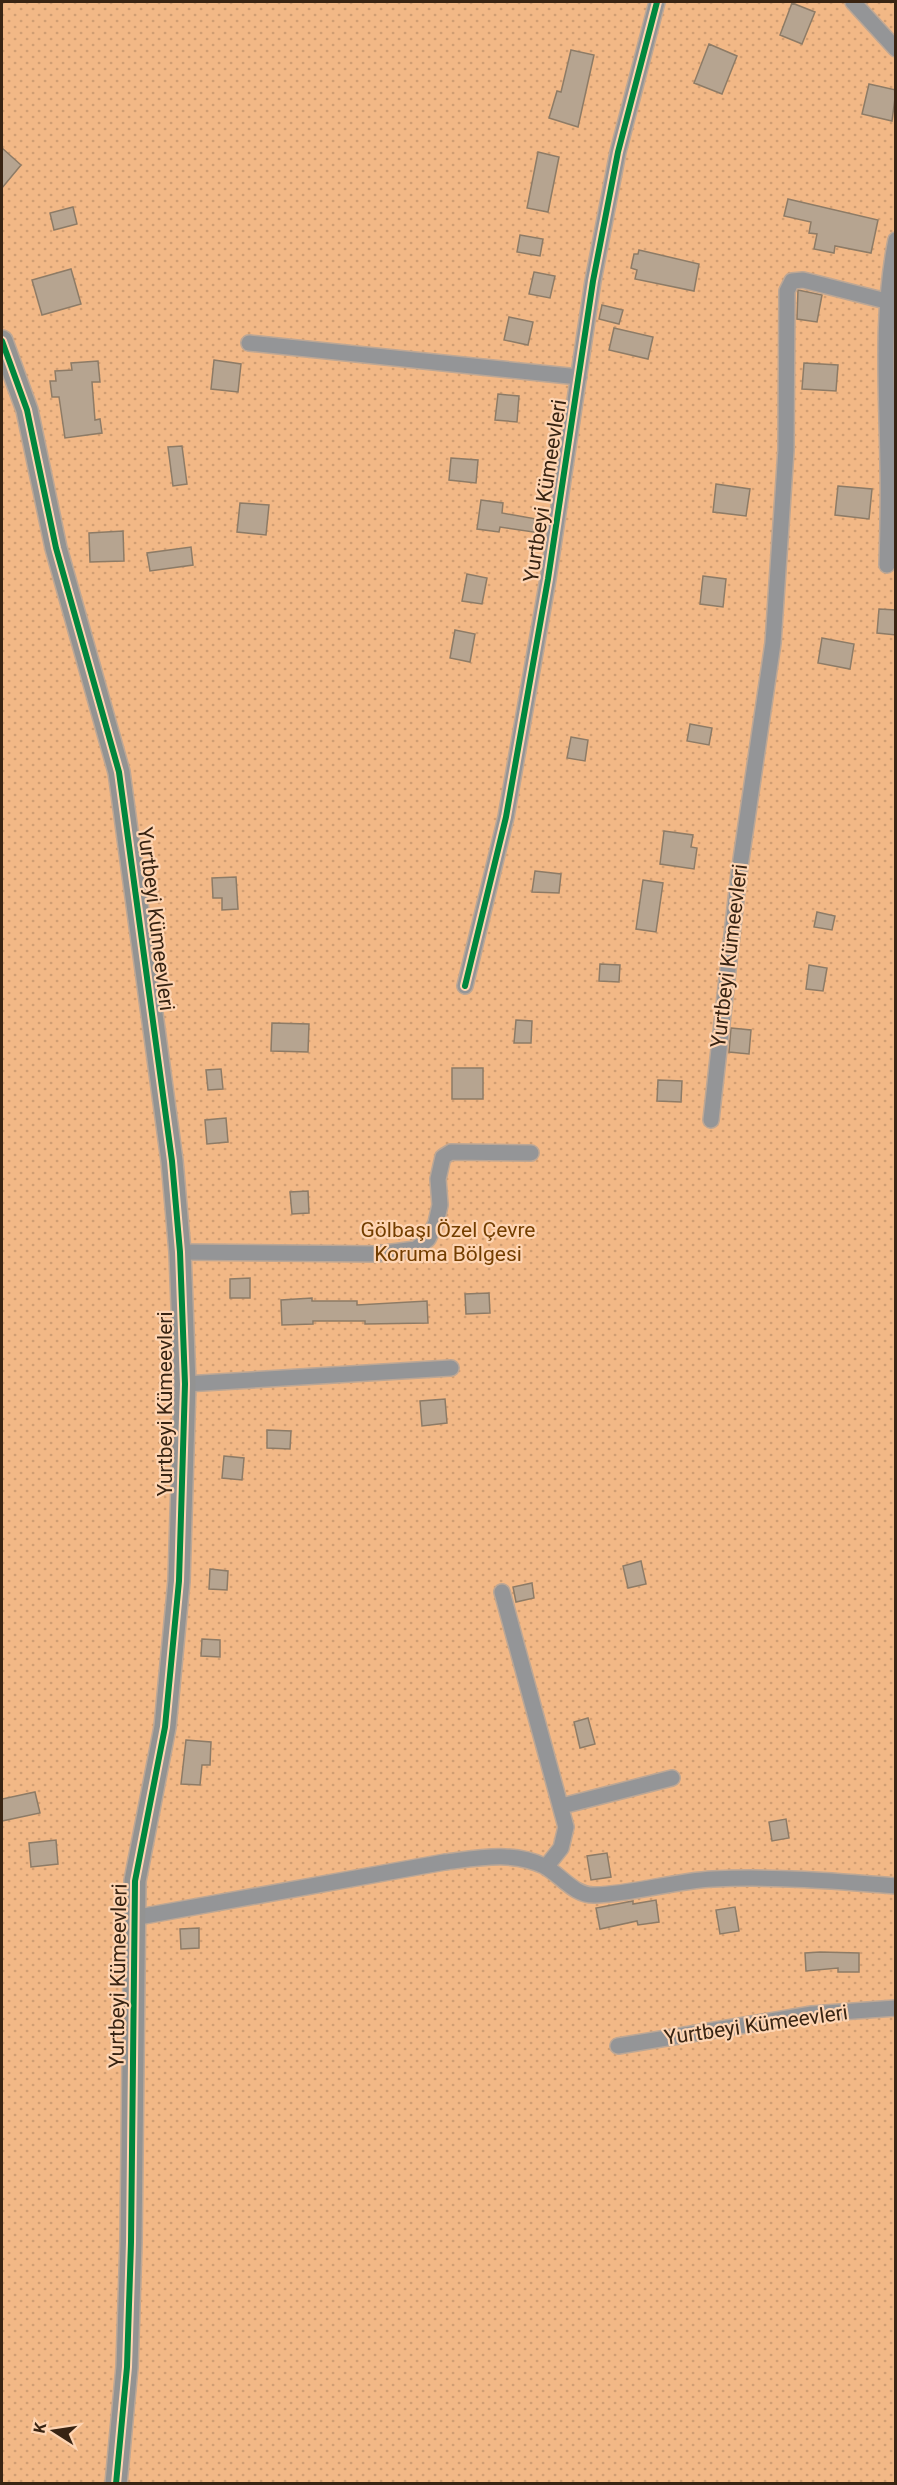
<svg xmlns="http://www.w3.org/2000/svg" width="897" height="2485" viewBox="0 0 897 2485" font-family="Roboto,sans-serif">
<defs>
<pattern id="park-dots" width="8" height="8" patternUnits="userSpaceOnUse" patternTransform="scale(1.5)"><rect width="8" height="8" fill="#f2b886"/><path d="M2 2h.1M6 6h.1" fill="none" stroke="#d09e73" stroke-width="1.8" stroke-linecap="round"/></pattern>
</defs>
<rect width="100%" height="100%" fill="#e3c7b1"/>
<path fill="url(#park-dots)" d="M2,2H895V2483H2Z"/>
<path fill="#b6a490" stroke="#8d7b66" stroke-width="1.5" d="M792,3L815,12L802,44L780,35Z
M709,44L737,56L722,94L694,83Z
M571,50L594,55L578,127L549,118L557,91L561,92Z
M869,84L896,90L892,121L862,114Z
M2,148L21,165L2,188Z
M538,152L559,157L548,212L527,208Z
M788,199L878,220L871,253L835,246L834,253L814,249L817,234L809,233L811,222L784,216Z
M73,207L77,224L54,230L50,213Z
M520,235L543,239L540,256L517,252Z
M639,250L699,264L694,291L635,279L637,270L631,268L634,254H638Z
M71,269L81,304L42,315L32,280Z
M534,272L555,276L550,298L529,294Z
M798,290L822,295L817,322L797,319Z
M602,305L623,310L619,324L599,319Z
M509,317L533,322L528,345L504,340Z
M614,328L653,337L648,359L609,350Z
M214,360L241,364L238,392L211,389Z
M98,361L100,382H92L95,420L100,419L102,433L65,438L59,397H52L50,381H56L55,371L72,370L71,363Z
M804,363L838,365L836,391L802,389Z
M498,394L519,396L517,422L495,420Z
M182,446L187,484L173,486L168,447Z
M451,458L478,460L476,483L449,480Z
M716,484L750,489L746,516L713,512Z
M838,486L872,489L869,519L835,515Z
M481,500L503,503L502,513L542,520L540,533L500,527L499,532L477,529Z
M240,503L269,505L266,535L237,532Z
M123,531L124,561L90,562L89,533Z
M191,547L193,565L150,571L147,553Z
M467,574L487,578L482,604L462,601Z
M703,576L726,579L723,607L700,604Z
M879,609L896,610V635L877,633Z
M455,630L475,634L470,662L450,658Z
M822,638L854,644L850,669L818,663Z
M690,724L712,728L709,745L687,741Z
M571,737L588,740L585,761L567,758Z
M664,831L693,835L691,847L697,848L694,869L660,864Z
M535,871L561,874L559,893L532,892Z
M236,877L238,909L222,910V898H213L212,878Z
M643,880L663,883L656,932L636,929Z
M817,912L835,916L832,930L814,927Z
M600,964L620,965L619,982L599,981Z
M809,965L827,968L823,991L806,989Z
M516,1020L532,1021L531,1043H514Z
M272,1023L309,1024L308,1052L271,1051Z
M731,1028L751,1030L749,1054L729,1052Z
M452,1068H483V1099H452Z
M221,1069L223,1089L208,1090L206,1070Z
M658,1080L682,1081L681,1102L657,1101Z
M226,1118L228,1142L207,1144L205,1120Z
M308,1191L309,1213L292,1214L290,1192Z
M250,1278V1298H230V1279Z
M489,1293L490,1313L466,1314L465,1294Z
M312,1298V1301H357V1305L427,1301L428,1323L365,1324V1321H313V1324L282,1325L281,1300Z
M445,1399L447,1423L422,1426L420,1401Z
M267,1430L291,1431L290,1449L267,1448Z
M224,1456L244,1458L242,1480L222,1478Z
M641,1561L646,1584L628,1588L623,1566Z
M210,1569L228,1571L227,1590L209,1589Z
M532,1583L534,1598L516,1602L513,1587Z
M202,1639L220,1640V1657L201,1656Z
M588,1718L595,1744L580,1748L574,1722Z
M186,1740L211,1742L210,1765H202L200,1785L181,1784Z
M35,1792L40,1813L2,1821V1799Z
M786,1819L789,1838L772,1841L769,1822Z
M56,1840L58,1864L31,1867L29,1843Z
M607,1853L611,1877L591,1880L587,1856Z
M656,1900L659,1922L638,1925L637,1921L600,1929L596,1908L633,1901V1904Z
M735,1907L739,1931L720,1934L716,1910Z
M199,1928V1948L181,1949L180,1929Z
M820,1952L859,1953V1972H838V1968L806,1971L805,1953Z"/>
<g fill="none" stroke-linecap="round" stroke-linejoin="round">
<defs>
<path id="street" d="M853,2L896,49
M249,343L579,377
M887,565C888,532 889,498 888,464C887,388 881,314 896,240
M465,986L506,817L548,579L593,281L618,152L657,2
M711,1120L739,873L773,643L786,450L787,291L792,281L803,280L886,301
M180,1252L377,1254L416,1249L428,1239L436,1223L440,1205L438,1179L443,1157L451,1152L531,1153
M185,1384L451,1368
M502,1592L566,1827L561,1848L546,1867
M562,1806L672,1778
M133,1918L445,1862C478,1858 513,1851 544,1866C561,1875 574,1896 595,1895C634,1894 673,1881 713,1879C774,1876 835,1881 896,1886
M618,2046L812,2014L896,2008"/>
<path id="secondary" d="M2,341L27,410L56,548L119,772L172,1161L180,1252L185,1384L179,1581L165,1727L135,1881L131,2242L127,2367L116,2484"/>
</defs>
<use href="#street" stroke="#bda795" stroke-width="18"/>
<use href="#secondary" stroke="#bda795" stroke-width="24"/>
<use href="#street" stroke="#949597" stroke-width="15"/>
<use href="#secondary" stroke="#939392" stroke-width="21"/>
<defs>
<path id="cycleway" d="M2,341L27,410L56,548L119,772L172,1161L180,1252L185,1384L179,1581L165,1727L135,1881L131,2242L127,2367L116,2484
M465,986L506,817L548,579L593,281L618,152L657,2"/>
</defs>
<use href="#cycleway" stroke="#fed5b3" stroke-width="10"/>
<use href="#cycleway" stroke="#00873e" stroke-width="6"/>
</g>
<g text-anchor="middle" stroke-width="4.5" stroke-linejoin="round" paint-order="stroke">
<g font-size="21" fill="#382413" stroke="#fed5b3">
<text transform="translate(545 491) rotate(-81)" y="7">Yurtbeyi Kümeevleri</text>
<text transform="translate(156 919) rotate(83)" y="7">Yurtbeyi Kümeevleri</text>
<text transform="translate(729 956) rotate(-83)" y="7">Yurtbeyi Kümeevleri</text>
<text transform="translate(165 1404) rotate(-90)" y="7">Yurtbeyi Kümeevleri</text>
<text transform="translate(118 1976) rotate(-89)" y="7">Yurtbeyi Kümeevleri</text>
<text transform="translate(756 2025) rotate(-8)" y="7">Yurtbeyi Kümeevleri</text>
</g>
<g font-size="21" fill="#733e00" stroke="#fed5b3">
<text x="448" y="1237">Gölbaşı Özel Çevre<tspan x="448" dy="24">Koruma Bölgesi</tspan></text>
</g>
</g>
<rect width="897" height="2485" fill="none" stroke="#382413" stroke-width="6"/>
<g transform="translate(54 2431) rotate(282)" stroke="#fed5b3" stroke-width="4.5" paint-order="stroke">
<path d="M0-4.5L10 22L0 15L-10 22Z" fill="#382413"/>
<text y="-9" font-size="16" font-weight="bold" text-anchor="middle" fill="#382413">K</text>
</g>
</svg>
